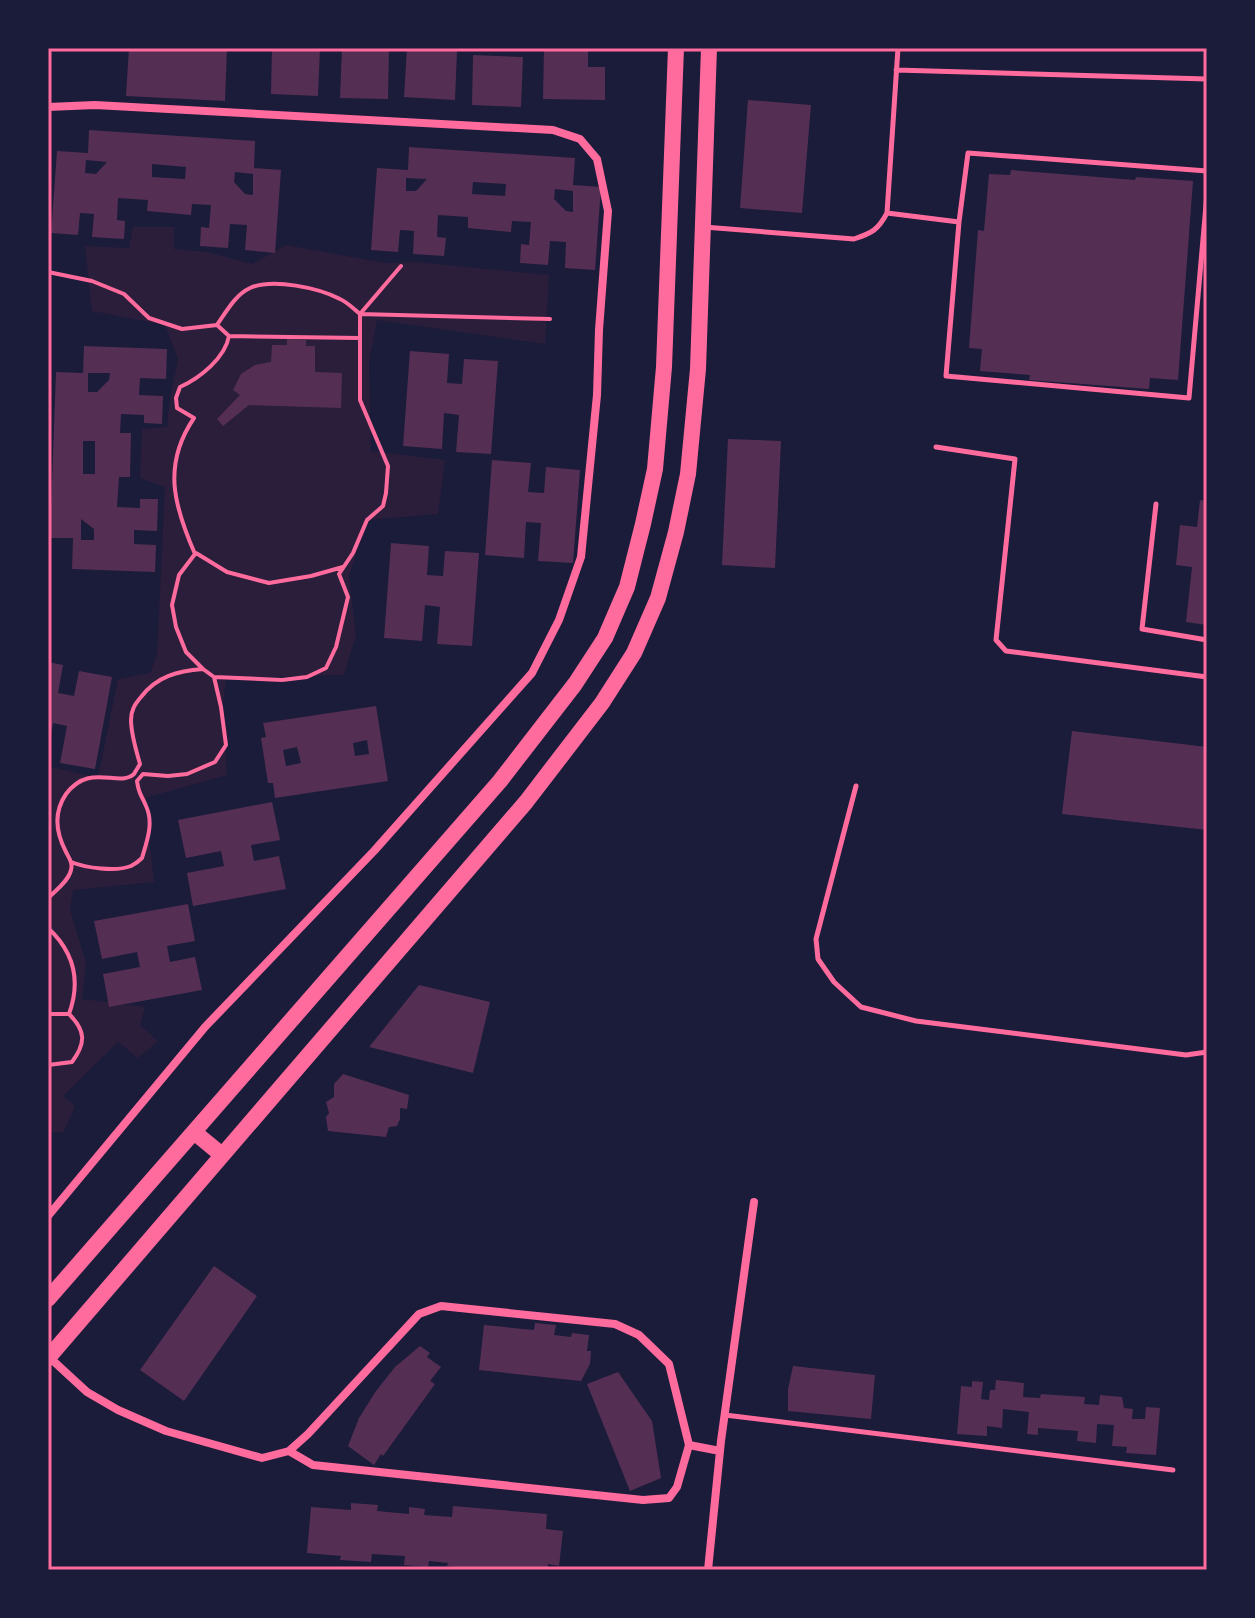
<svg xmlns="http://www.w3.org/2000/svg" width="1255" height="1618" viewBox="0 0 1255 1618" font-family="'Libre Baskerville',serif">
<rect width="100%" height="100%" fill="#1b1b3a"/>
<path fill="#2a1e3b" d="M133,227H174V249L207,252L252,264L286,245L385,263L415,262L549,275L545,344L377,320L369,362L371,451L445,460L438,514L367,520L349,576L356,635L344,675L226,678L223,705L227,775L141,799L147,819L154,882L73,890L70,910L86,963L82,999L145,1007L140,1025L158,1041L138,1058L118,1042L63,1096L75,1106L63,1133L48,1131V943L51,940L48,937V766L98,778L118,679L150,673L157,655L165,487L140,478L142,429L167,427L170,398L178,359L165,325L92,311L85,246L129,248Z"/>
<path fill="#542f53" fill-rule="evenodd" d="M129,48H227L225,101L126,96Z
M272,48H320L318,96L271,94Z
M342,48H389L388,99L340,98Z
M407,48L457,51L455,100L404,97Z
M544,48H588V67H605V100L543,99Z
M473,55L523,57L521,107L472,105Z
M748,100L811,105L802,213L740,208Z
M89,130L255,141L254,168L281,170L275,253L245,250L247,225L230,224L228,248L200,246L201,227L209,228L211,205L192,204L191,215L147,211L148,200L118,198L117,220L125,221L124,239L92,237L94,214L80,213L78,235L51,233L57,151L88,153ZM86,160L107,162L96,174L85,173ZM152,164L186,167L185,179L152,177ZM235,172L253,174V195L245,194L234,182Z
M409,147L575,158L573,185L601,187L595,270L565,268L566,242L550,241L548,265L520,263L521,244L529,245L531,222L512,221L511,232L468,228V217L438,215L437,237L446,238L444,256L413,254L414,231L400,230L398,252L371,250L377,168L408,170ZM406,178L427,179L416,191H406ZM473,182L506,184L505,196L472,194ZM555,189L573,191V212L566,211L554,199Z
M1011,170L1135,180L1136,177L1193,181L1178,380L1150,378L1149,389L1029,380L1030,375L980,371L982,349L969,348L978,230L984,231L989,174L1010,175Z
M287,339L306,340V346H315V372L342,373L341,408L249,405L223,426L217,419L240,395L233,390L241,374L255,365L271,362L272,345H287Z
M84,346L167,349L166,379L140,378L139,395L163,396L162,424L144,423V415L121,414L120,433H131L130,477H119L117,507L140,508V499H158L157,531L134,530V544L156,545L155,572L72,569L73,538H50L56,372L83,373ZM88,373H110L109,380L97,392H88ZM83,441H95V474H83ZM81,519L94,529V540H81Z
M410,351L449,354L447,383L462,384L464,359L498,361L491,454L456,452L459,415L444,413L442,449L403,446Z
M728,439L781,441L775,568L722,565Z
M492,460L531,463L528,492L544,493L546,467L580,470L573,563L538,561L541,523L526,522L524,558L485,555Z
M1200,500L1207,501V625L1186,622L1192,567L1176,565L1180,525L1197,527Z
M391,543L429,546L427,575L443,576L445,551L479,553L472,646L437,644L440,607L425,605L422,641L384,638Z
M48,662L63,665L58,693L74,696L79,671L112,677L95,769L60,763L67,726L53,723L50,742L48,741Z
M376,706L388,781L275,798L273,783H268L261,738L266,737L263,723ZM367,740L369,754L355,756L353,743ZM297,747L301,763L286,766L283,750Z
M1072,731L1207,747V830L1062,814Z
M272,802L280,840L251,845L254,861L279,856L286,889L193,906L187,873L224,866L221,851L186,858L178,820Z
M188,904L195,941L167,946L170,962L195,957L202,990L109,1007L103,974L140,967L137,952L102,959L94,921Z
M419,985L490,1002L473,1073L369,1047Z
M343,1074L409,1095L407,1109L400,1108V1119L397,1126L389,1127L386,1137L328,1131L326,1117L329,1113L326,1102L334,1097V1084Z
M214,1266L257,1296L184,1401L140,1370Z
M535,1323L556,1325L554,1335L571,1337L572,1333L589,1335L587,1351H591L590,1364L581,1381L479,1370L484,1325L534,1330Z
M420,1346L430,1353L427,1357L441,1367L430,1381L435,1384L383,1456L381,1454L374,1465L348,1446L359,1418L376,1391L395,1367Z
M793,1366L875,1375L871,1419L788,1411V1389Z
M618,1372L652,1421L661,1478L630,1491L587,1384Z
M996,1380L1024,1383L1023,1397L1040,1398L1041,1394L1085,1397L1084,1404L1099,1405L1100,1395L1122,1397L1124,1408L1133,1409L1132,1419H1145L1146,1407L1160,1408L1156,1455L1126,1453L1127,1447L1112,1446L1114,1425L1097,1424L1096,1443L1077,1441L1078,1431L1038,1428V1435L1027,1434L1029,1412L1003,1409L1002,1428L987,1426V1436L957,1434L961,1386L972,1387V1381L983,1382L981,1399L989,1400L990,1390H995Z
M351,1503L378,1505L377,1511L409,1514V1507L425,1509L424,1515L452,1517L453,1506L547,1514L546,1529L563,1531L559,1566L548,1564V1570H488L447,1566L448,1563L429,1561L428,1567L404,1565L405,1556L372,1554L371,1562L340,1560L341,1556L307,1553L311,1507L351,1510Z"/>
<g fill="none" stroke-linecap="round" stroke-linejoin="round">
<path stroke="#ff6b9d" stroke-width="4" d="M48,272L92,281L124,294L149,318L182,329L217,325C226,312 235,295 250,288C273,278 319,288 340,299C347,302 354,309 360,314V400L388,466L386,493L383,506L367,520L353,553L339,574L348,597L336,647L326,668L307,677L282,680L214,677L203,669L186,652L176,627L172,605L179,575L195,554C174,506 162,465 194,418L177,408L176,398L180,387C200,378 225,358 229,336L360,338
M360,314L550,319
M360,314L401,266
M217,325L229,336
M196,553L227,572L269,583L311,576L343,567
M71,862C86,868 116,872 131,866C135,864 139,861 142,858C147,841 154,823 146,806C141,793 139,796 137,781L143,774L168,776L187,774L215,762L226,745L221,707L214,677
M48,898C56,891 69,880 71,870C73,863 69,858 66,852C56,833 53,813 66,794C90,762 118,788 134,774C135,772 139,766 140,764C136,750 131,734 131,720C131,710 135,704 141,697C157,676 178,671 203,669
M48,928C74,952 81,981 69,1014
M48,1014H69C86,1031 86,1043 72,1062L48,1065"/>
<path stroke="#ff6b9d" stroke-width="5" d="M896,70L1207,79
M1207,171L968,153L959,222L946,376L1189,398L1207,194
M887,213L959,222
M704,227L854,239C872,233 878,230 887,213L898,48
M936,447L1015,459L996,640L1006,651L1207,677
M1156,504L1142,629L1207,640
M856,786L816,939L818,959L834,982L861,1007L916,1021L1186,1055L1207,1052
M725,1415L1173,1470"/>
<path stroke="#ff6b9d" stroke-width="8" d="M48,107L95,105L553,130L580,139L597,159L608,211L599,330L597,395L581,557L559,620L532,673L374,851L205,1027L48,1216
M49,1357L87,1392L118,1410L166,1431L262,1458L289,1451L308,1434L419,1314L441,1306L615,1324L639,1335L669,1364L689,1445
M289,1451L313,1465L643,1500L669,1498L677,1487L689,1445L720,1451
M708,1570L721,1441L754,1202"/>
<path stroke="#ff6b9d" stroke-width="16" d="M194,1132L222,1155
M48,1299L500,781L575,684L605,638L627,587L643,524L655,469L664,367L676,48
M48,1358L526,802L602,703L634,653L658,598L676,532L688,474L698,369L709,48"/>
</g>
<rect width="1255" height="1618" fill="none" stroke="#1b1b3a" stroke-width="100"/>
<rect x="50" y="50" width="1155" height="1518" fill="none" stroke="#ff6b9d" stroke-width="3"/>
</svg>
